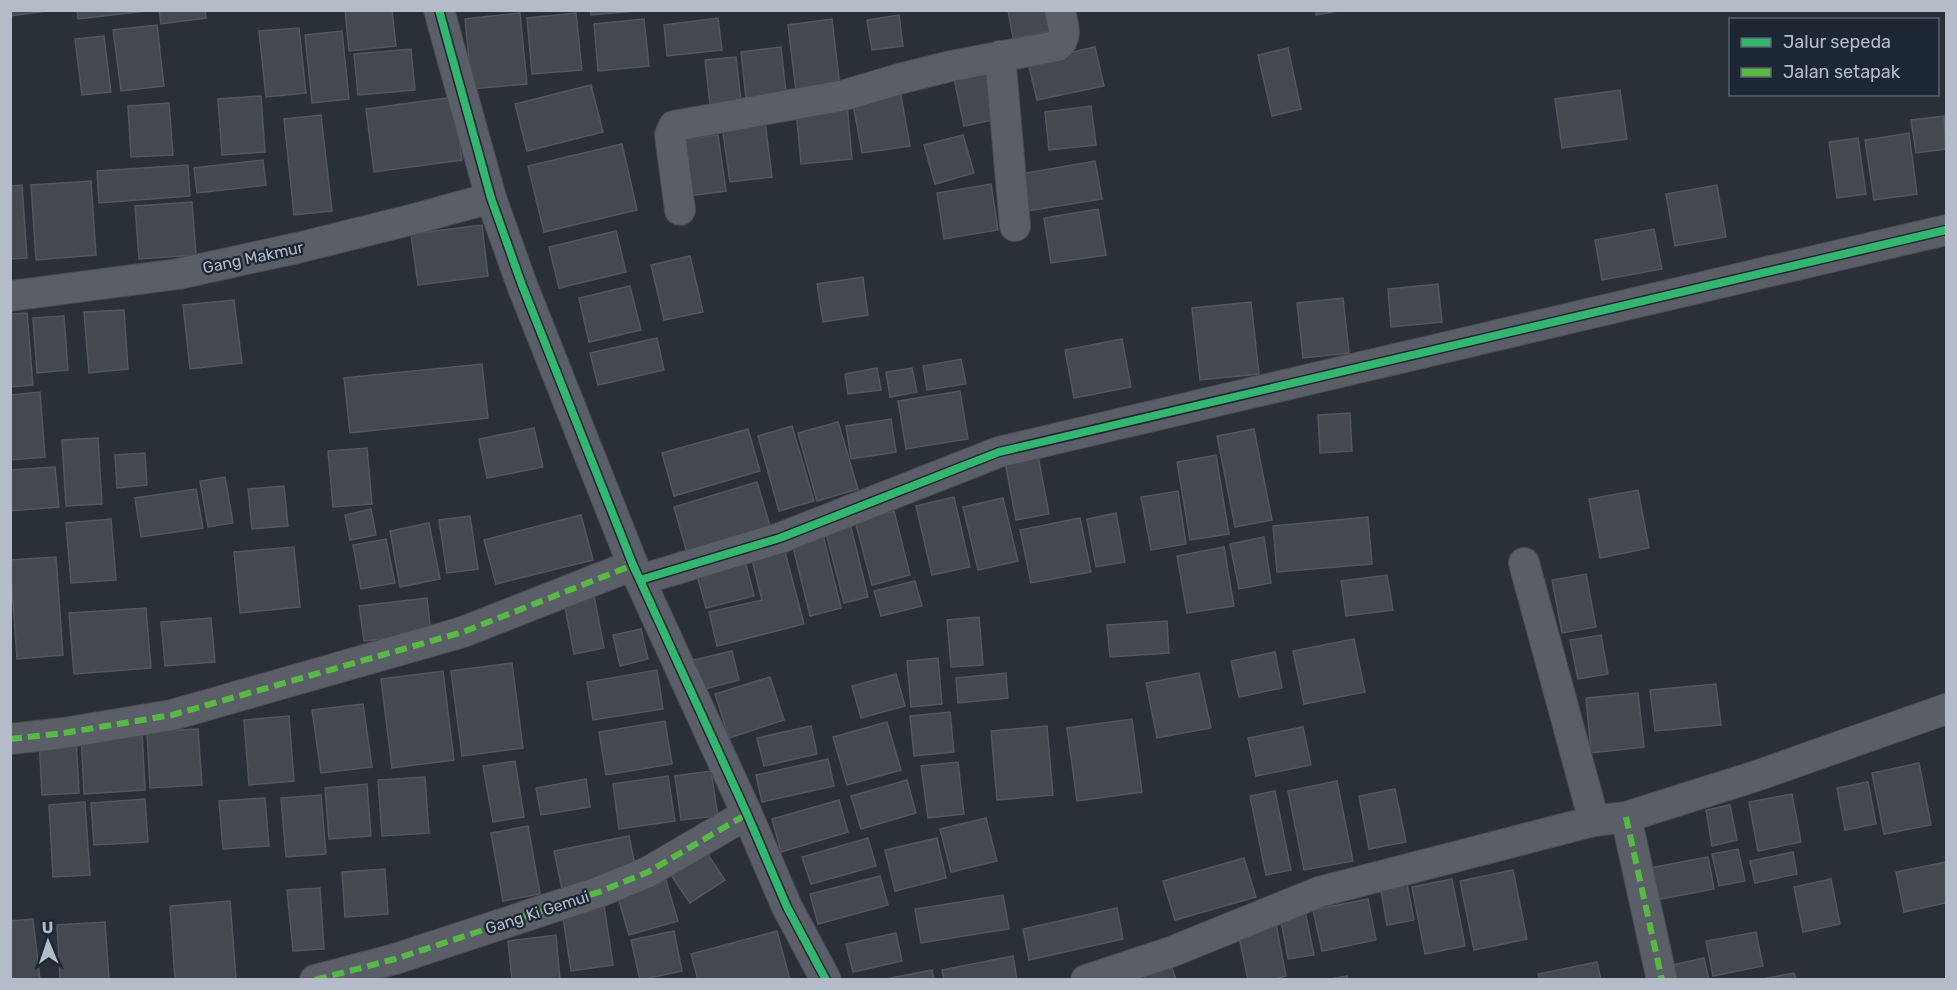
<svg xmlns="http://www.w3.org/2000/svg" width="1957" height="990" viewBox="0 0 1957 990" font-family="Rubik,sans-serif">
<rect width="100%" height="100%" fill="#2a3038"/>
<path fill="#444950" stroke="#52575f" stroke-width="1.5" d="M10,10H55L10,16Z
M77,10H146V11L78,19Z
M159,10H205L206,18L161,24Z
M345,10H392L396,46L349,51Z
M590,10H635V11L591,15Z
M1008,10H1054L1058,30L1013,38Z
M1316,10H1343L1316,15Z
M520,13L527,84L472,89L465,19Z
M576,13L582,70L532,74L527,18Z
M899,15L903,46L872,50L867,20Z
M718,18L722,50L667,56L664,25Z
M644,19L649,66L598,71L594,24Z
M832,19L841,95L797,100L788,25Z
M157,25L164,86L121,91L113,30Z
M299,28L306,93L266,97L259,31Z
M342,31L349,99L312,103L305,35Z
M104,36L111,92L82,95L75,39Z
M781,47L787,102L747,107L741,52Z
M1095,47L1104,86L1037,100L1028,62Z
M1288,48L1301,109L1272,116L1258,55Z
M411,49L415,90L358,95L354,54Z
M736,57L742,109L711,113L705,60Z
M991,61L1002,118L964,126L952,69Z
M591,85L603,132L527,151L515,104Z
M900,90L910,146L862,153L852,98Z
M1620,90L1627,139L1562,148L1555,99Z
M261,96L265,152L222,155L218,99Z
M453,97L462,160L374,172L366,109Z
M169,103L173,155L131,157L128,106Z
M847,104L852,159L801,164L796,109Z
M1091,106L1096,145L1049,150L1045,112Z
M321,115L332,211L294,215L284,119Z
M1944,116L1946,149L1916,153L1911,120Z
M765,122L772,177L730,182L722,127Z
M1909,133L1917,194L1874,200L1865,140Z
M718,135L726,191L688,196L680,140Z
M963,135L974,173L935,184L924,145Z
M1858,138L1866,194L1837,198L1829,142Z
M622,144L637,210L544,232L528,166Z
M263,160L266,185L197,193L194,168Z
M1095,161L1102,199L1022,212L1015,175Z
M188,165L190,196L99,203L97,171Z
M91,181L96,255L36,260L31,185Z
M991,184L998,230L944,239L937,193Z
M22,185L27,258L10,259V186Z
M1717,185L1726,237L1675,246L1666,194Z
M192,202L196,255L139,259L135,206Z
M1098,209L1106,255L1051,263L1044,218Z
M482,225L488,276L418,285L411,234Z
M1654,229L1662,269L1602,280L1595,240Z
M616,231L626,272L559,288L549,247Z
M690,256L703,312L664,320L651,265Z
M863,277L868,315L823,322L817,284Z
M1438,284L1442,322L1391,327L1388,289Z
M630,286L641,330L589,342L579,298Z
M1343,298L1349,353L1303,358L1297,303Z
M234,300L242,363L190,369L183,305Z
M1251,302L1259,374L1200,380L1192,308Z
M124,310L128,369L89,373L84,312Z
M27,313L33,385L10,387V314Z
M64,316L68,370L37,373L33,318Z
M657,338L664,370L598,385L590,353Z
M1122,339L1131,387L1074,398L1065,350Z
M961,359L966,384L927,390L923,366Z
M482,364L488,418L350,433L344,378Z
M877,368L881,390L848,394L845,374Z
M912,368L917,392L890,397L886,372Z
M960,391L968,439L906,449L898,401Z
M40,392L45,457L10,460V395Z
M1350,413L1352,451L1320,453L1318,415Z
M891,419L896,452L851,459L846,426Z
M838,422L858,489L817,501L798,433Z
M792,426L814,501L779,511L758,436Z
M534,428L543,467L487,478L479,439Z
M748,429L760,471L674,496L662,453Z
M1254,429L1272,520L1235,527L1217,436Z
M98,438L102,504L66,506L62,440Z
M367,448L372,504L333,507L328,451Z
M145,453L147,485L117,488L115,455Z
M1216,455L1229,534L1190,540L1177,462Z
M1038,456L1049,514L1016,520L1005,462Z
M55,467L59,507L10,511V470Z
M225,477L233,523L208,527L200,481Z
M757,482L773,536L689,560L674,507Z
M284,486L288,526L252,529L248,489Z
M196,489L203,528L141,537L135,498Z
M1638,490L1649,548L1600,558L1589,499Z
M1178,491L1186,544L1151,550L1141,497Z
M954,497L970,567L932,575L916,506Z
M1003,498L1018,561L978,570L963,507Z
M371,509L376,535L350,540L345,515Z
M894,511L910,575L872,585L855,521Z
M1116,513L1125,562L1096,567L1087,519Z
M581,515L593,560L496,584L484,540Z
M470,516L478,569L447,573L439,520Z
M1368,517L1372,564L1277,572L1273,526Z
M1080,518L1091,572L1031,583L1020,530Z
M111,519L116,580L71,583L66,523Z
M429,523L440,579L400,587L390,531Z
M851,527L868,597L844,603L826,533Z
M823,535L841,608L810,616L792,543Z
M1264,537L1271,583L1239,589L1230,544Z
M386,539L395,583L361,589L353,545Z
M294,547L300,607L240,613L234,552Z
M1224,547L1234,606L1187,613L1177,556Z
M784,548L804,624L717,646L709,612L762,600L751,556Z
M56,557L63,655L17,659L10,560Z
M745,560L754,596L706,608L696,572Z
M1586,574L1596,627L1562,633L1552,580Z
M1387,575L1393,610L1346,616L1341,581Z
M915,581L922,606L881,616L874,591Z
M594,596L604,648L574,654L564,602Z
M427,598L431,634L364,641L359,606Z
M146,608L151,668L74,674L69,613Z
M979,617L983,665L951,667L947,620Z
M211,618L215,662L165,666L161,622Z
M1167,621L1169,653L1110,657L1107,625Z
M641,629L648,659L620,666L613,635Z
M1601,635L1608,674L1578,679L1570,640Z
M1354,639L1365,692L1304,704L1293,651Z
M732,651L739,680L697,691L689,661Z
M1275,652L1282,688L1239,697L1231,661Z
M938,658L942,704L911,707L907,661Z
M512,663L523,748L462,756L451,671Z
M657,670L663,709L593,720L587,682Z
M443,671L454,760L392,768L381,679Z
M1006,673L1008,698L958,703L956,678Z
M1199,673L1211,728L1157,738L1146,683Z
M896,674L905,706L861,718L852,686Z
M770,677L784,720L729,738L715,694Z
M1716,684L1721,725L1655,731L1650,690Z
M1638,693L1644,747L1591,753L1586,698Z
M363,704L372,767L321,773L312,710Z
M950,712L954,752L914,756L910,716Z
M289,716L294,781L249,785L244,720Z
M1132,719L1142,792L1077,801L1067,728Z
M665,721L672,764L606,775L599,732Z
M887,722L901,770L847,785L833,737Z
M811,726L817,754L764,766L757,738Z
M1047,726L1053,795L997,800L991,731Z
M1303,727L1311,765L1256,776L1248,738Z
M198,729L202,785L150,788L147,732Z
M142,730L145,790L84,794L81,733Z
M76,737L79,793L42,795L39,739Z
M828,759L834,786L762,802L756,775Z
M515,761L524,817L493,822L483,766Z
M958,762L964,814L928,818L921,766Z
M1919,763L1931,825L1884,834L1872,773Z
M711,771L718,816L681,820L675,776Z
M668,776L675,821L619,829L613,784Z
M425,777L429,833L382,836L378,780Z
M586,779L590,807L541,815L536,788Z
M907,780L916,813L861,829L851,796Z
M1337,781L1353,861L1304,870L1288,791Z
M1868,782L1876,824L1845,830L1837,788Z
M367,784L371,836L329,839L325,788Z
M1395,789L1406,842L1369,849L1359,796Z
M1275,791L1291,870L1266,875L1250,796Z
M1792,794L1801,842L1758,851L1749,802Z
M321,795L326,854L286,857L281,798Z
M265,798L269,846L223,849L219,801Z
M145,799L148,842L94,845L91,803Z
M839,800L848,832L781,852L772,819Z
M85,802L90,875L53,877L49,805Z
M1730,805L1737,840L1712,846L1706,810Z
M986,818L997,861L951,872L940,829Z
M528,826L540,894L503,901L491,833Z
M629,836L637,875L562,889L554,851Z
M868,838L876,866L811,884L802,857Z
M937,838L946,878L895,891L885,850Z
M702,846L725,880L690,903L667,869Z
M1738,849L1745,881L1719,886L1712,854Z
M1793,852L1797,874L1755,883L1750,861Z
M1708,857L1714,889L1650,901L1644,869Z
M1244,858L1256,897L1175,920L1163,881Z
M1946,862V903L1904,912L1896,872Z
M385,869L388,914L345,917L342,872Z
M1513,870L1527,939L1474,950L1460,881Z
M664,874L678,921L629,935L615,887Z
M880,876L888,905L818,924L810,894Z
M1406,879L1414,920L1387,925L1380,885Z
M1452,879L1465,946L1425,954L1412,887Z
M1831,879L1840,924L1803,932L1794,887Z
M320,888L324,949L293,951L287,890Z
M1003,895L1009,929L921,943L915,909Z
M1368,899L1376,940L1322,951L1313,910Z
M230,901L236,978L175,980L170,906Z
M604,905L613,965L571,971L562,911Z
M1304,906L1314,955L1288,959L1279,910Z
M1117,908L1123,939L1029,960L1023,929Z
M33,919L40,980H10V921Z
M105,922L109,980H60L57,925Z
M1276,924L1286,976L1271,980H1248L1238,932Z
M674,931L682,971L640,980L631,940Z
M777,931L790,980H698L691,954Z
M1756,932L1763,966L1713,976L1706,941Z
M896,933L902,961L853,972L846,944Z
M556,935L560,980H512L508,941Z
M1013,956L1017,980H944L942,970Z
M1704,958L1709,980H1671L1668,966Z
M1169,959L1176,980H1125Z
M1597,962L1601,980H1540L1538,974Z
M932,970L934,980H881Z
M1794,973L1796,980H1758Z
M1347,976L1348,980H1327Z"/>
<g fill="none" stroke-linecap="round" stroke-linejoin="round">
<defs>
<path id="street" d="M439,10L491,198L522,285L633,565L747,814L787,907L826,980
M1000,56L1015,226
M680,210L670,135L674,126L845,95L899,79L951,66L1057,46C1069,37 1062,23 1060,10
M10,296L178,274L297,248L418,218L491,198
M1524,563L1594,821
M640,580L780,538L999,452L1946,230
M10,739L64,733L172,715L463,632L633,565
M1626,817L1662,980
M315,980L395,959L599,892L648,872L747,814
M1086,980L1171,952L1319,892L1594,821L1626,817L1756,776L1946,709"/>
</defs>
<use href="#street" stroke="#484c53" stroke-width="32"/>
<use href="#street" stroke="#5a5e66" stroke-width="30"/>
<path stroke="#58b947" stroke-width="6" stroke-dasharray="12 6" stroke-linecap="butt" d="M10,739L64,733L172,715L463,632L633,565
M1626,817L1662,980
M315,980L395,959L599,892L648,872L747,814"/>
<defs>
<path id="cycleway" d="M439,10L491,198L522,285L633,565L747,814L787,907L826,980
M640,580L780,538L999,452L1946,230"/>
</defs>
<use href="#cycleway" stroke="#1d2633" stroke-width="11"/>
<use href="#cycleway" stroke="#33b770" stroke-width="8"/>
</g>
<g text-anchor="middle" stroke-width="4.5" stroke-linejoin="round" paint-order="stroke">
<g font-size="16" fill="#b4bcc9" stroke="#1d2633">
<text transform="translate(253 257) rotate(-12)" y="6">Gang Makmur</text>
<text transform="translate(537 912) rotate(-18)" y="6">Gang Ki Gemui</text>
</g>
</g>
<rect width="1957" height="990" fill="none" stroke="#b4bcc9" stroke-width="24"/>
<rect x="1729" y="18" width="210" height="78" fill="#1d2633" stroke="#59626f" stroke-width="1.5"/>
<rect x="1741" y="38" width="30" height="9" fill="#33b770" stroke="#59626f" stroke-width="1.5"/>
<text x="1783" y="48" font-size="18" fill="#b4bcc9">Jalur sepeda</text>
<rect x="1741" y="68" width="30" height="9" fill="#58b947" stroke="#59626f" stroke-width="1.5"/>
<text x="1783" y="78" font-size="18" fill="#b4bcc9">Jalan setapak</text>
<g transform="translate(48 942) rotate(358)" stroke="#1d2633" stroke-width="4.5" paint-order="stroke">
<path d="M0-4.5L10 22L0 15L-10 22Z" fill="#b4bcc9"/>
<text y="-9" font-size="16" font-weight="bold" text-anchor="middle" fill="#b4bcc9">U</text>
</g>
</svg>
